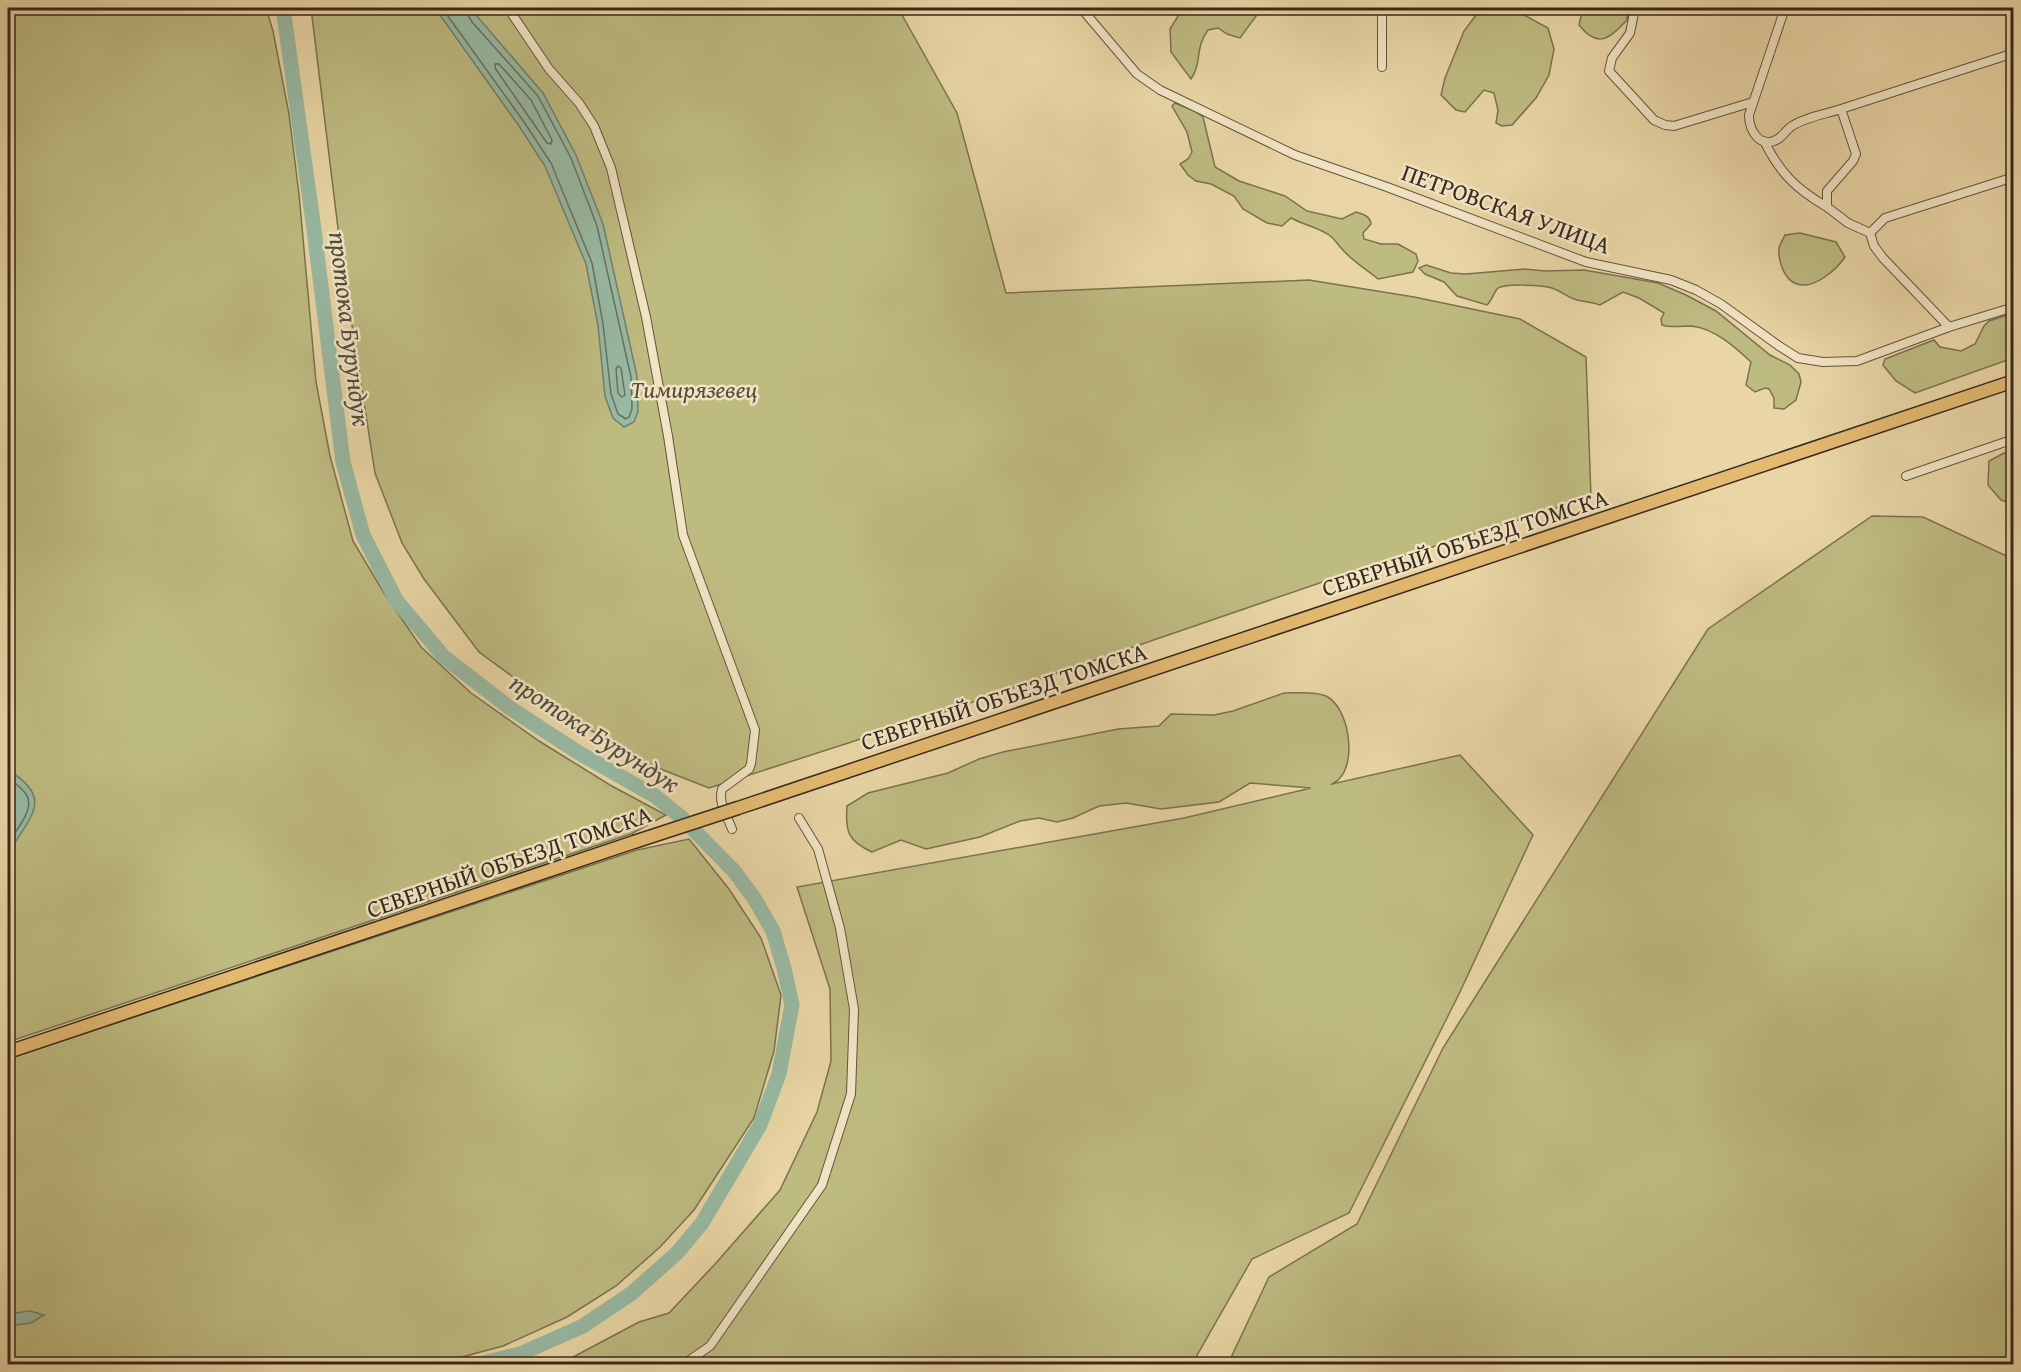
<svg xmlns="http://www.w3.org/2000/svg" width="2021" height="1372" viewBox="0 0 2021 1372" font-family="'Gentium Book Plus',serif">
<rect width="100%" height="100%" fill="#e9d5a5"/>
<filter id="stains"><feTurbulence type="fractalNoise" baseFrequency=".00333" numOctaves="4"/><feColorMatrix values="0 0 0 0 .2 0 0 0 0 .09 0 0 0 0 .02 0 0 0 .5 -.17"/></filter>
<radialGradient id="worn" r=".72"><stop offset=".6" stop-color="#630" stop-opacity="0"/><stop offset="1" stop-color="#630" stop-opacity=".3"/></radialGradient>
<path fill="#bebb81" stroke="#7b724e" stroke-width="1.5" d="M8,8H266L273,31L289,114L299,194L316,382L330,456L353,541L384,593L421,647L471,693L539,741L610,785L666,815L631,834L8,1042Z
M311,8H898L957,113L1006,293L1309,280L1414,297L1520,319L1586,357L1591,497L1343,575L938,714L709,788L653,766L566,716L479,652L424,579L402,543L375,473L342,261Z
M1183,8H1262L1240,38L1227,34L1218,28L1208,30C1194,49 1203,61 1191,79L1171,52L1170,29Z
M1583,8H1628L1627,20C1609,39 1598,49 1579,25Z
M1494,9L1524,15L1548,28L1554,49L1549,75L1536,98L1512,125L1502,126L1496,123L1498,110L1494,93L1484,90L1465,112L1456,110L1441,95L1445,78L1464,31L1479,11Z
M1175,103L1195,111L1203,117L1215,167L1239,181L1285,196L1307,211L1342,219L1356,212C1363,214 1370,216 1371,224L1363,233L1364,239L1381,244H1398L1416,254L1418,261L1413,272L1378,279C1366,269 1352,261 1342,249C1337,244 1335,239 1329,235C1317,227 1304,225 1291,218L1282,226L1267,223L1243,209L1234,196L1211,184L1196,181L1188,175L1180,164L1188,159L1192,152L1187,132L1172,106Z
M1800,233L1836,242L1845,257C1837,269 1814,290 1797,284C1784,280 1778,261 1779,248C1780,244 1783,239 1785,235Z
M1426,265L1451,273L1466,274L1525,269L1545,271L1584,270L1658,283L1686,295L1716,311L1770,355L1790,365L1799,374L1801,382L1796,400L1784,409L1774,408V398L1769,389L1765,388L1755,392L1746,385L1751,362C1735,347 1714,328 1691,326C1681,326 1672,328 1662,325L1661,319L1664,313L1639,298L1623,292L1600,305C1592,302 1585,302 1577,300C1569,298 1561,291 1552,288C1543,285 1504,283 1497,289C1494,293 1492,300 1487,305L1457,296L1444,282L1425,274L1419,268Z
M2013,313V358L1915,393L1896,381L1883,365L1885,359L1934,340L1940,347L1961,351L1975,344L1984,326L1989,321Z
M2004,453L2013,454V504L2001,500L1988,485L1989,461Z
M1872,516L1923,517L2013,559V1364H1228L1269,1277L1357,1224L1443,1048L1708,629Z
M1284,693C1296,693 1314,691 1326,696C1349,707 1357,762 1339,779C1337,782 1334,782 1332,784L1460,755L1533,835L1459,994L1349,1213L1252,1259L1192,1364H560L639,1322L669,1313L716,1263L780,1190L817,1112L831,1061L830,989L797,887L1184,818L1311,788L1250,783L1219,802L1161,809L1126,803L1099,806L1073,818L1057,822L1039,818L1020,821L980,837L926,849L901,840L872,852C848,841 845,832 847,806L868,793L948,773L979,759L1003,752L1118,729L1159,726L1171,714L1214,715L1233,711Z
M689,839L729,889L761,938L781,995L774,1051L754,1118L694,1210L660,1247L616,1286L567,1317L503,1346L462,1357L417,1362L8,1364V1059L637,850Z"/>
<path fill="#98b9a3" stroke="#727f6d" stroke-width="1.5" d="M435,8H470L543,93L576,155L603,224L637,376L638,411L634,422L624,427L613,418L605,396L598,325L586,264L545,166L519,126Z
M8,770C58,800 26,819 8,855Z
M30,1311L44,1315L31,1323L8,1326V1314Z"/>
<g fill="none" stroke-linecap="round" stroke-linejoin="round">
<path stroke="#687060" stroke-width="1.5" d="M442,8L524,122L551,163L592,263L603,324L611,394L618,414L626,419L629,417L632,409L631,377L597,226L571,158L538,96L472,22L466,12L465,8
M495,64H499L531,100L552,140L551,144L547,143L495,68Z
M618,366L621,368L625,395L622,397L618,393L616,369Z
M8,777C13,782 22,788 26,794C36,808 16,831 8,842"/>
<path stroke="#98b9a3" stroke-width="15" d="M283,8L313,222L343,462L363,535L396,600L444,657L510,708L579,753L655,796L681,817L734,871L754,898L773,931L784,968L792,1005L779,1074L760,1125L702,1223L677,1253L632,1293L583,1326L520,1354L479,1364"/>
<defs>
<path id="street" d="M508,8L549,69L579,103L594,126L611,168L646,317L668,436L683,535L755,730L751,764L749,769L722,789C718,803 727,816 732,829
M1081,8L1137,74L1160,90L1295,155L1387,187L1586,262L1671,280L1696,290L1721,304L1779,346L1798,358L1823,362L1857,361L1949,327L2014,307
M1382,8V67
M1635,8L1630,33L1612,58L1609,71L1654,120L1665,125L1674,126L1753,102
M1785,8L1749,115C1749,130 1760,150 1778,139C1783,136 1787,129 1792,126C1805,117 1826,114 1841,109L1856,154L1853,161L1827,191V207L1848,223L1870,233L1874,246L1883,258L1949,327
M1841,109L2014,53
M1764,141C1780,173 1796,189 1827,207
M1870,233L1885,218L2014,177
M1906,476L2014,439
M684,1364L710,1346L822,1185L851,1094L854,1009L840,928L818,849L799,818"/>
<path id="primary" d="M738,808L2014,381
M8,1052L634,842"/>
</defs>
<use href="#street" stroke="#64533e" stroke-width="10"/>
<use href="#primary" stroke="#38281c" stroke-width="15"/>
<use href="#street" stroke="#f1e4c4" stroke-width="8"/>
<use href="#primary" stroke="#e4ba72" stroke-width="12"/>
<defs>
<path id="primary-bridge" d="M634,842L738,808"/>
</defs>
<use href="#primary-bridge" stroke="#38281c" stroke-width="15" stroke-linecap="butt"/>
<use href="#primary-bridge" stroke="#e4ba72" stroke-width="12"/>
</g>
<g text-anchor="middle" stroke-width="5" stroke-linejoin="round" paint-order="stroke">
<g font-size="24" fill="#38281c" stroke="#f1e4c4">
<text transform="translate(1506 209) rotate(20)" y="8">ПЕТРОВСКАЯ УЛИЦА</text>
<text transform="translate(1465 543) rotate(-18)" y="8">СЕВЕРНЫЙ ОБЪЕЗД ТОМСКА</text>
<text transform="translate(1004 697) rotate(-18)" y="8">СЕВЕРНЫЙ ОБЪЕЗД ТОМСКА</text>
<text transform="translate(509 862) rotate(-19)" y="8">СЕВЕРНЫЙ ОБЪЕЗД ТОМСКА</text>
</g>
<g font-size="24" font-style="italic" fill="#5a4d35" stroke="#f1e4c4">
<text x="694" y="398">Тимирязевец</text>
</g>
<g font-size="26" font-style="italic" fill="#504c3e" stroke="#f1e4c4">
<text transform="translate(350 329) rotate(83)" y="9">протока Бурундук</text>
<text transform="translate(595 733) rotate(33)" y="9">протока Бурундук</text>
</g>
</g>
<rect width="2021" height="1372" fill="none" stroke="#e9d5a5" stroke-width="30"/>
<rect x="9" y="9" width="2003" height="1354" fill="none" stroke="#38281c" stroke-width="3"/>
<rect x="15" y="15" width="1991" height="1342" fill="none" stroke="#38281c" stroke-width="1.5"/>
<rect width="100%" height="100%" filter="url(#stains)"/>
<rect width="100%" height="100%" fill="url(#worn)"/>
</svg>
